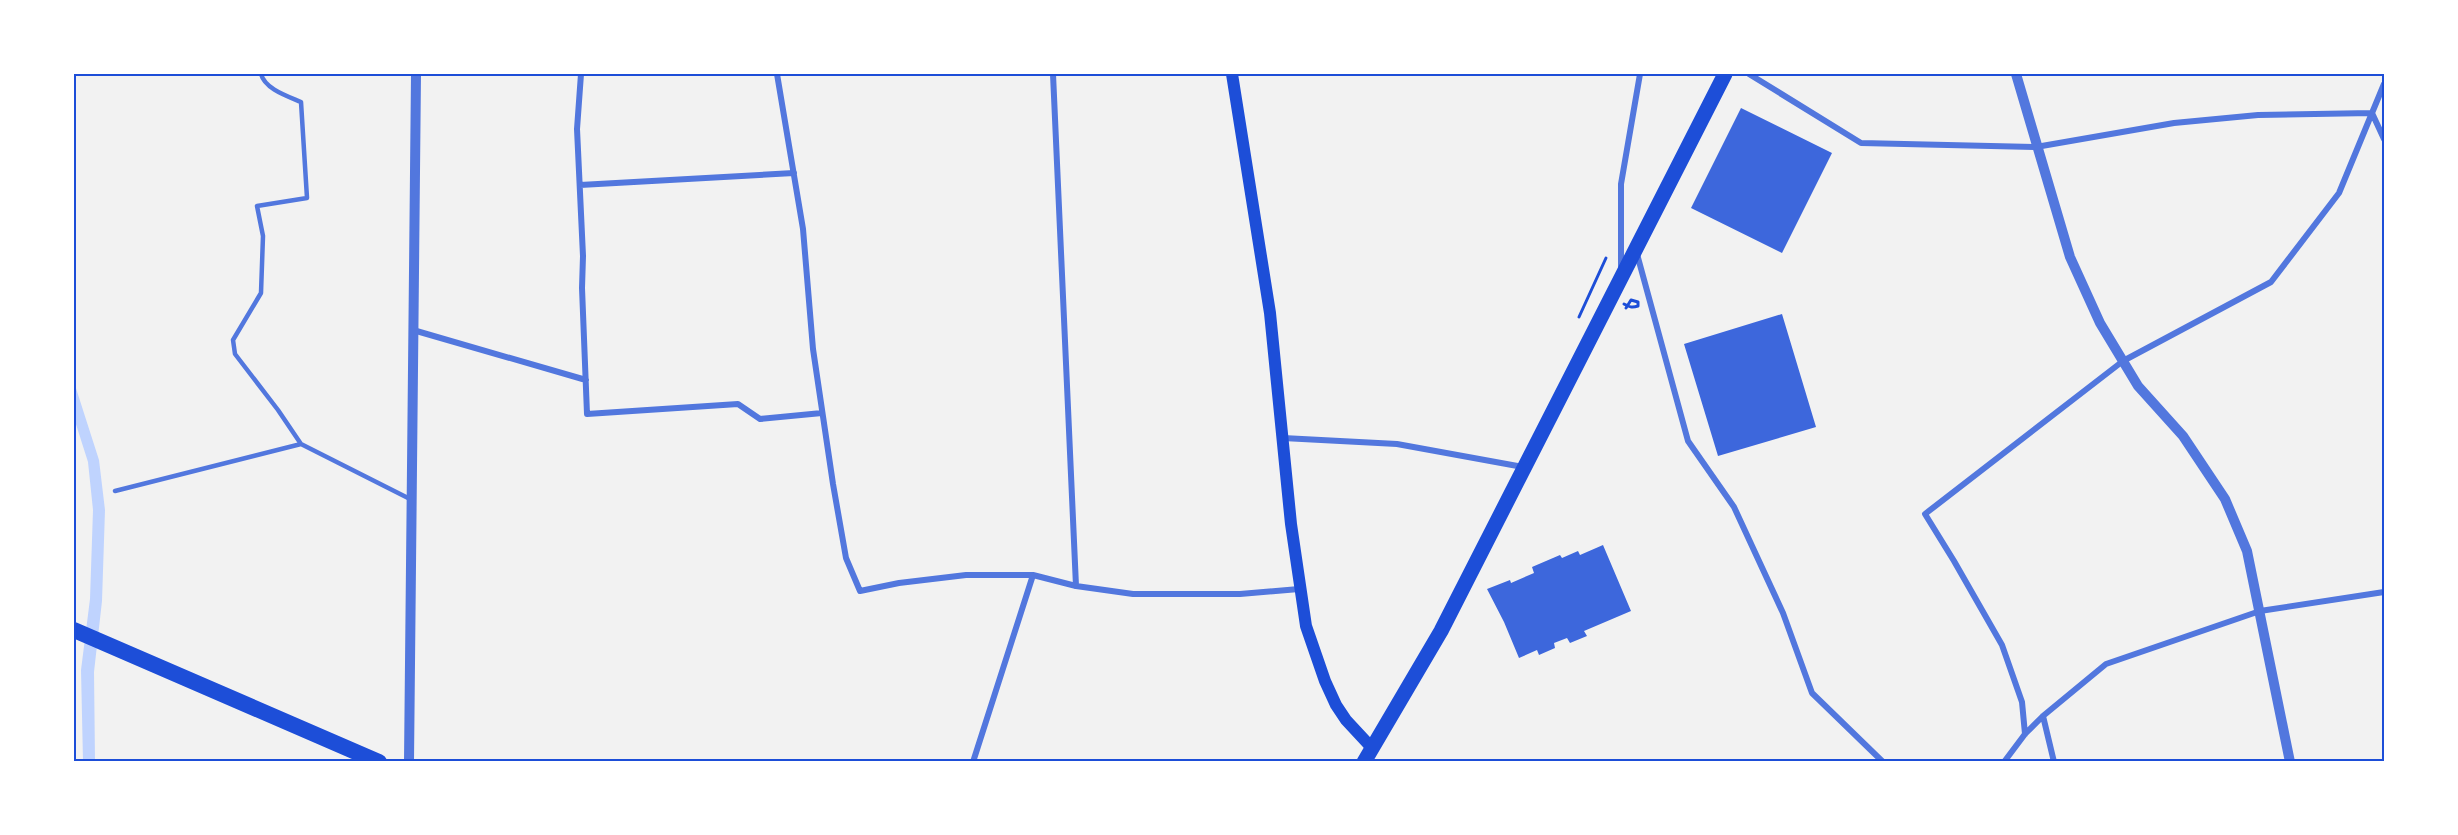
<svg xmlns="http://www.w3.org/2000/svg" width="2458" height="835" viewBox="0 0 2458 835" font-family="'DejaVu Sans',sans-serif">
<rect width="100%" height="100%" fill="#f2f2f2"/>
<path fill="#bfd3fe" d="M74,382L99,460L105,510L102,601L94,672L95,761H83L81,670L90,599L93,510L88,462L74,418Z"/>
<path fill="#3d67dc" d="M1741,108L1832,153L1782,253L1691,208Z
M1782,314L1816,427L1718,456L1684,344Z
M1603,545L1631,611L1584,631L1587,636L1570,643L1567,638L1554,643L1555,648L1539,655L1537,650L1519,658L1504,622L1487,589L1510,580L1511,583L1534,573L1532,567L1560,555L1562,558L1578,551L1580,555Z"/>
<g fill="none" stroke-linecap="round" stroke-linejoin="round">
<path stroke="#1d4ed8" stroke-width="3" d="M1624,304C1629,307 1632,308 1638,306V302L1631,300L1626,308
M1579,317L1606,258"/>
<path stroke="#5277de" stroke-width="4.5" d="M261,74C265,89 287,96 301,102L307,198L257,206L263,236L261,293L233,340L235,354L278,410L301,444L412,500
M115,491L301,444"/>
<path stroke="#5277de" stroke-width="6" d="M581,74L577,129L583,256L582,288L587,414L738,404L760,419L822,413
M777,74L803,229L813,349L833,484L846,558L860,591L899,583L966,575H1033L1076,586L1133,594H1240L1299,589
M1053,74L1076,586
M1749,74L1861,143L2036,147L2174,123L2258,115L2372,113L2384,84
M2372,113L2384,139
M580,185L794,173
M1637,254L1688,441L1734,507L1783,613L1812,693L1883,762
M1621,269V184L1640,74
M413,330L586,380
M1283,438L1397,444L1523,467
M2043,716L2054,762
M2025,734L2022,702L2002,645L1954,561L1925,514L2123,361L2271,282L2339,193L2372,113
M973,762L1033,575
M2004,762L2025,734L2043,716L2106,664L2260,611L2384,592"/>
<path stroke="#5277de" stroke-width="10" d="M2016,74L2070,257L2100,323L2138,386L2183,436L2225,499L2247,551L2290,762
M409,762L416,74"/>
<path stroke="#1d4ed8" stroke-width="12" d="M1232,74L1270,313L1291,524L1306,626L1325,681L1336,705L1346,720L1372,748"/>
<path stroke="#1d4ed8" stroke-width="15" d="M1364,762L1441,631L1725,74"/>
<path stroke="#1d4ed8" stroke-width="16" d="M74,630L379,762"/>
</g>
<rect width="2458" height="835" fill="none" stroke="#ffffff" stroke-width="150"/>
<rect x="75" y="75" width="2308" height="685" fill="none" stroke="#1d4ed8" stroke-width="2"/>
</svg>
